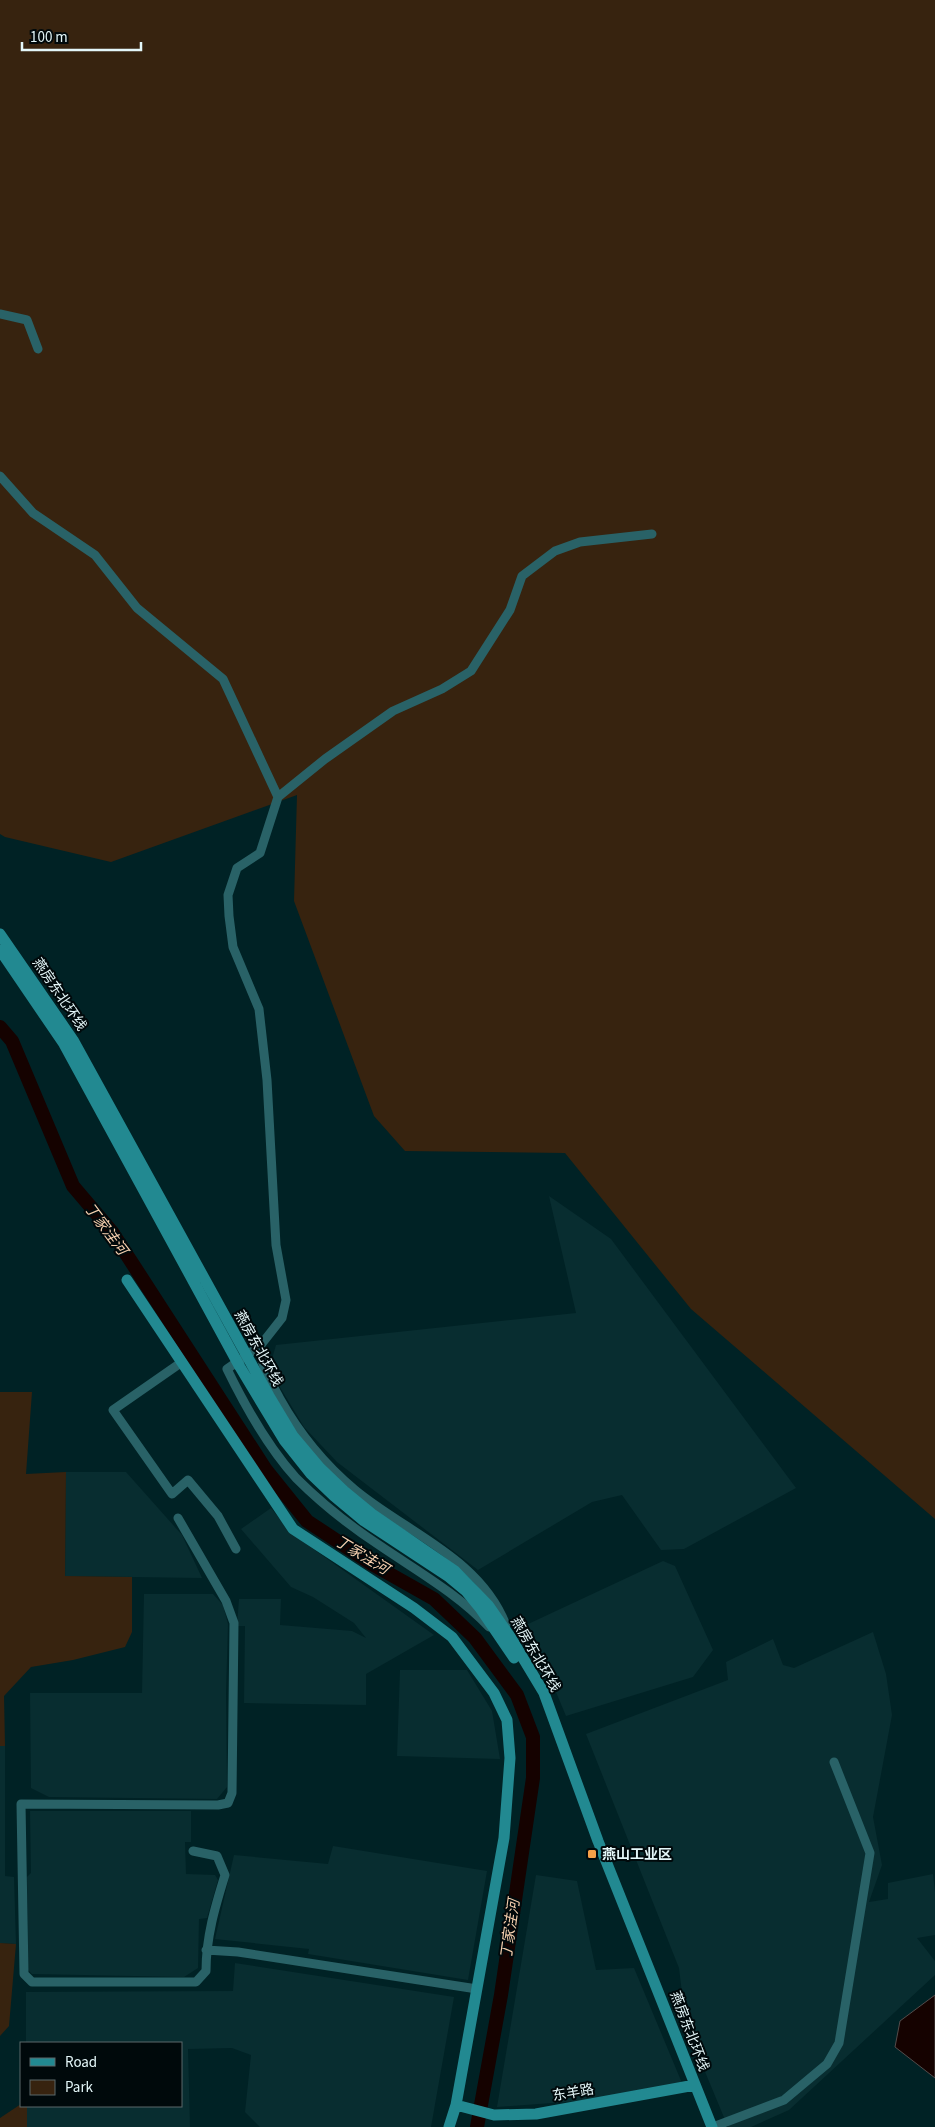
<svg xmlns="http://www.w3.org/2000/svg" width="935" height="2127" viewBox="0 0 935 2127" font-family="'Source Sans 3','Noto Sans SC',sans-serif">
<rect width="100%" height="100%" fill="#002225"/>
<path fill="#082d30" d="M549,1196L611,1239L796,1488L684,1549L661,1550L622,1495L592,1502L478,1570L337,1462L304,1427L269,1369L276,1345L576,1313Z
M66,1472H126L182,1535L202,1578L65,1576Z
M271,1508L291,1533L434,1635L366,1674V1705L244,1703L245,1626H237L239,1599H281L280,1625L352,1631L366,1638L354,1623L313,1597L291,1587L241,1529Z
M663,1561L675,1566L713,1650L693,1677L566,1716L556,1692L539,1672L524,1641L526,1625Z
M144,1594H213L223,1605L228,1624L226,1693L227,1787L217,1799L49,1797L31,1788L30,1693H142Z
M873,1632L886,1674L892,1715L873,1817L882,1865L869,1902L888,1899V1883L933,1874L935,1892V1935L917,1938L935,1961V1975L789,2110L751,2127H728L686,2026L679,1968L586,1734L728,1680L726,1662L773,1639L783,1665L794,1668Z
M400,1670H467L492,1711L500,1759L397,1756Z
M0,1746H5V1876L14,1877L16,1944L0,1943Z
M30,1811H191V1842H185L186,1874L215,1875L218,1880L207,1918L199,1919L198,1968L184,1977L32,1974L28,1970L27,1877L31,1873Z
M333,1846L487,1871L468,1980L308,1954L309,1949L215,1939L234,1855L328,1864Z
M536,1875L577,1881L596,1970L634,1968L682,2083L579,2101L497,2107Z
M235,1963L454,1997L431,2127H260L245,2112L251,2055L232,2048L188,2049L190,2127H27V2106H181V2043H26V1992L233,1991Z"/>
<path fill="#37230f" d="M0,0H935V1519L691,1309L565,1153L405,1151L374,1116L294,901L297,795L111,862L5,837L0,834Z
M0,1392H32L26,1474L66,1472L65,1576L132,1577V1632L125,1647L73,1660L31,1667L4,1696L5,1746H0Z
M0,1943L16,1944L9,2026L0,2036Z
M21,2104V2106H27V2127H0V2118Z"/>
<path fill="#150200" stroke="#534c4b" d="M935,1995V2078L895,2047L900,2021Z"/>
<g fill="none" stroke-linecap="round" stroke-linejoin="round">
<path stroke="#150200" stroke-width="14" d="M0,1027L12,1041L73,1186L112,1232L266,1470L307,1521L372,1564L434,1599L475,1638L517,1695L533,1737V1778L501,1995L477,2127"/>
<path stroke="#296267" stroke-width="9" d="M0,314L27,320L38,349
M0,476L33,513L95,555L137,608L223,679L278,797L260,853L237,868L228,895L229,916L233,947L259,1009L267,1080L276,1245L286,1300L282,1318L260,1346L227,1369C245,1406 268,1447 296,1478C321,1503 350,1526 379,1545C417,1571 458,1594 489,1627
M278,797L325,759L393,711L442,689L471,671L510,610L522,576L555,551L580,542L652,534
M260,1346C260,1365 271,1382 280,1399C299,1433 325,1465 355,1490C407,1533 480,1558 506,1625
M182,1362L113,1410L172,1494L188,1480L218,1516L236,1549
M178,1518L226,1601L234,1623L232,1793L228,1803L218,1805L21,1804L24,1974L32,1982H196L206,1971C206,1937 215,1907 225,1875L217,1856L193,1851
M206,1950L238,1952L477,1989
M713,2127L784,2100L827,2064L839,2043L870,1853L834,1762"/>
<path stroke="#228991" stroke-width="11" d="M0,934L73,1040L269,1396L293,1436L320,1468L344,1491L372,1514L455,1571L488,1605L511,1638L544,1693L598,1841L712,2127
M0,950L64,1044L240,1367L284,1440L311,1474L334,1496L364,1521L449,1577L466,1591L480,1608L514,1658
M127,1280L293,1529L414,1608L452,1637L494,1693L507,1720L510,1758L504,1838L456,2105L449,2127
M456,2105L494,2115L536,2114L695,2085"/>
</g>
<rect fill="#f7a148" stroke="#00090b" stroke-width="2" x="587" y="1849" width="10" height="10" rx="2.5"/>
<g text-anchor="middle" stroke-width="4" stroke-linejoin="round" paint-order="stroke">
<g font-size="14" fill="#e4f7f9" stroke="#00090b">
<text transform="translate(60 994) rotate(56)" y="5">燕房东北环线</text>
<text transform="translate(259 1348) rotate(61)" y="5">燕房东北环线</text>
<text transform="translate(536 1654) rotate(60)" y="5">燕房东北环线</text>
<text transform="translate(690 2031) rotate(69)" y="5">燕房东北环线</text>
<text transform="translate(573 2092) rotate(-10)" y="5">东羊路</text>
</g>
<g font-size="14" font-weight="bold" fill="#e4f7f9" stroke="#00090b" text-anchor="start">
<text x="602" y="1859">燕山工业区</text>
</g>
<g font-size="15" font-style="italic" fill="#f6d0af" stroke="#00090b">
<text transform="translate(106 1229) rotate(53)" y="5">丁家洼河</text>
<text transform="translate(362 1555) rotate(31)" y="5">丁家洼河</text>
<text transform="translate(510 1929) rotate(-82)" y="5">丁家洼河</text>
</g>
</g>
<rect x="20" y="2042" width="162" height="65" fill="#00090b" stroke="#5b686a"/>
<rect x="30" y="2058" width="25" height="8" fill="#228991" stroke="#5b686a"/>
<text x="65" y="2067" font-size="15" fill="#e4f7f9">Road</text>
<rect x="30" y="2080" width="25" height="15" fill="#37230f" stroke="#5b686a"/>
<text x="65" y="2092" font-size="15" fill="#e4f7f9">Park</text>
<path d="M22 42v8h119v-8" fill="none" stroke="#e4f7f9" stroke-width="2.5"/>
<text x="30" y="42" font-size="15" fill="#e4f7f9" stroke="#00090b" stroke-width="4" paint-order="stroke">100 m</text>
</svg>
